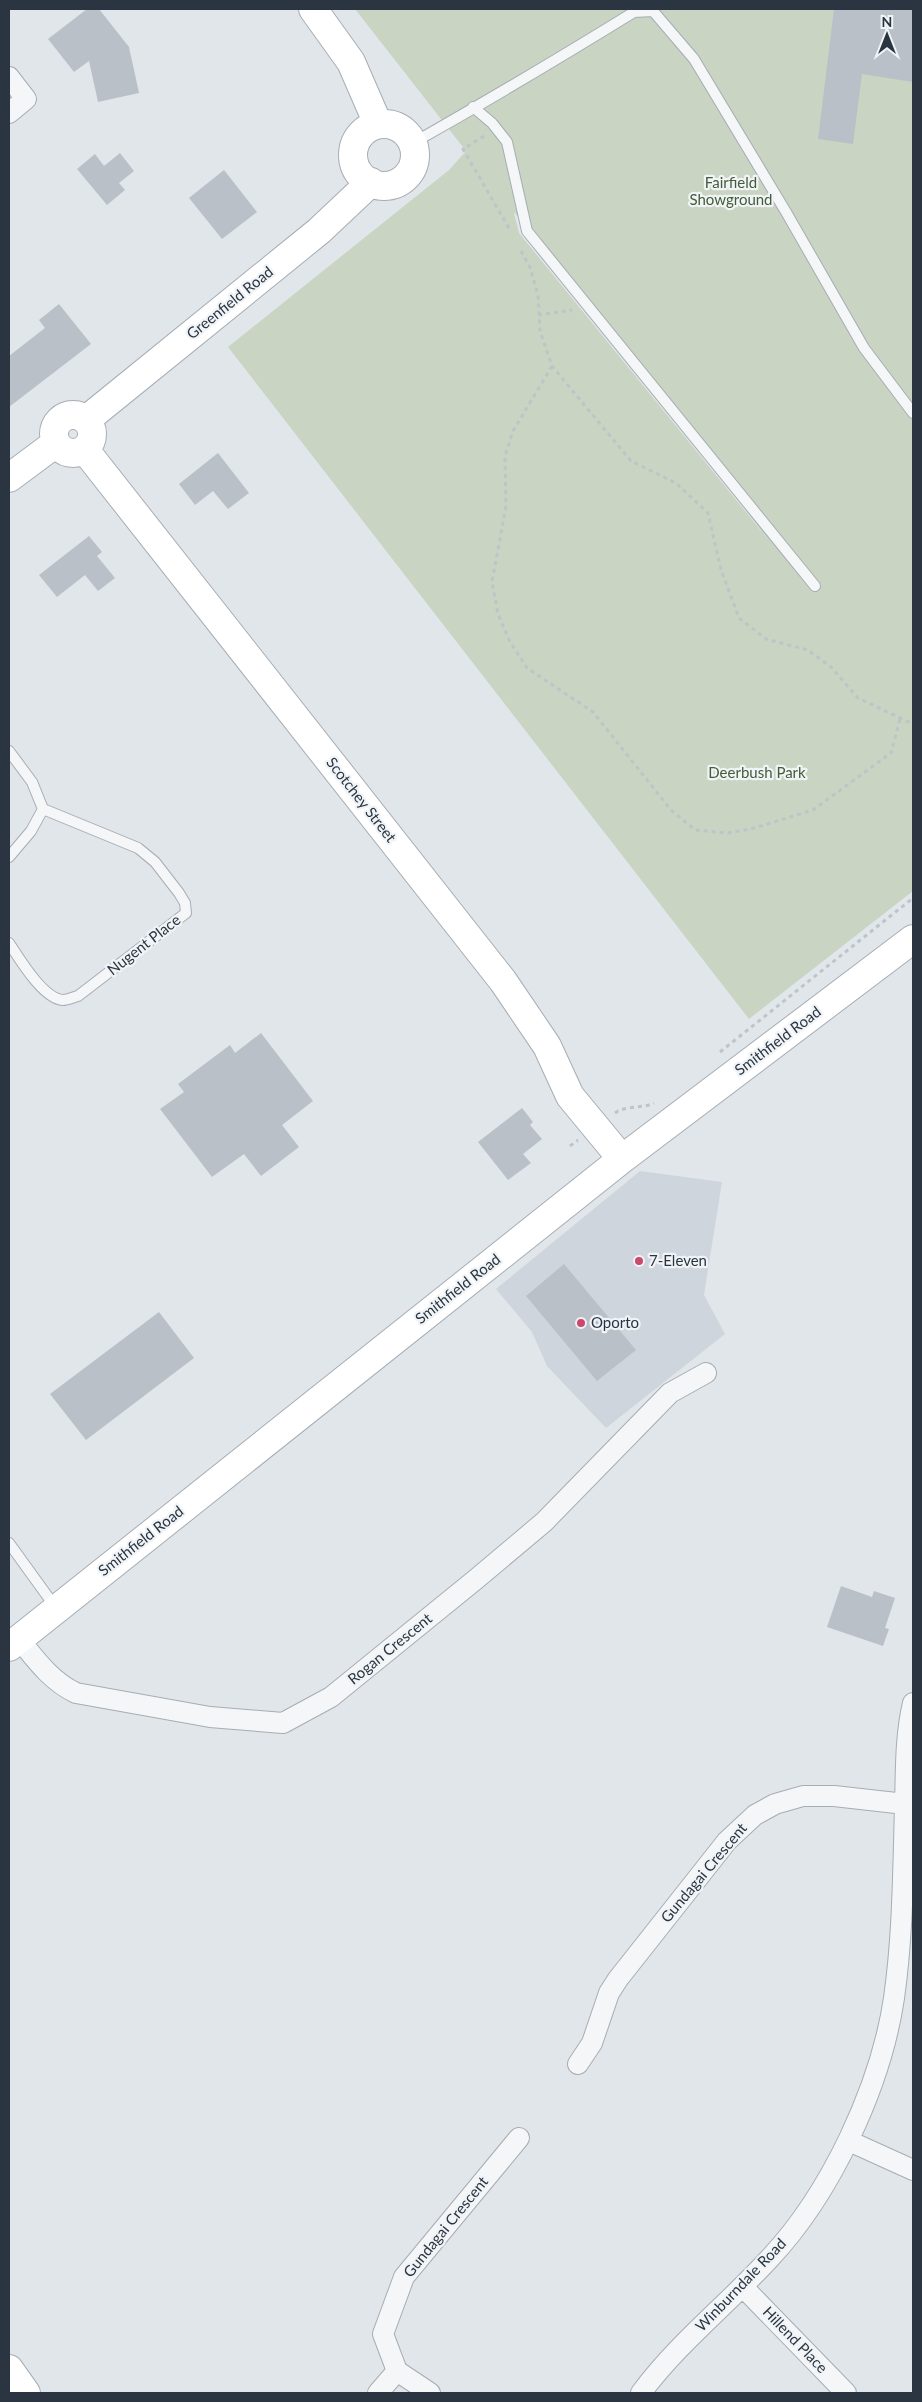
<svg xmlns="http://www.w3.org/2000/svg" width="922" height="2402" viewBox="0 0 922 2402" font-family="Lato,sans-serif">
<rect width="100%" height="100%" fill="#e1e6ea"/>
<path fill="#cfd5dc" d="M640,1171L722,1182L704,1295L725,1334L606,1428L547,1366L532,1332L496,1289Z"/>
<path fill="#c9d4c3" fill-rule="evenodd" d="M355,9H913V891L749,1019L228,347L449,170L466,151ZM514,213H515L772,544L519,233Z"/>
<path fill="#b9c0c7" d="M87,9H99L129,47L139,93L98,102L89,61L74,72L48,39Z
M834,9H913V82L862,74L853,144L818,139Z
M120,153L134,171L119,183L125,190L107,205L77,169L95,154L104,166Z
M224,170L257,212L222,239L189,198Z
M59,304L91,344L9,407V356L45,328L39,320Z
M218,453L249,493L228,509L213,491L195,505L179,484Z
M89,536L102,552L97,556L115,578L98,591L85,575L57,597L39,575Z
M261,1033L313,1101L282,1125L299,1147L261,1176L244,1154L212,1177L160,1109L184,1092L178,1084L230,1045L235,1053Z
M522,1108L533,1122L530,1125L542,1139L523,1154L531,1163L508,1180L478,1142Z
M564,1264L636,1350L597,1381L526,1296Z
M159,1312L194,1358L86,1440L50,1394Z
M841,1586L872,1597L874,1591L895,1598L885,1628L889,1629L883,1646L827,1627Z"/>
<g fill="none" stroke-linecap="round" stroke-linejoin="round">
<defs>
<path id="lane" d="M473,107L492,123L507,142L527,231L815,586
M413,143C487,101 561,57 634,12L653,11L694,59L786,212L864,348L913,413
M9,751L32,782L43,809L31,831L9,857
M9,943C19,958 43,999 63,1000C67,1000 74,997 78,996L186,913L185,903L179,893L155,862L138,848L43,809
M9,1543L56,1608"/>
<path id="street" d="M9,77L26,99L9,113
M19,1639C36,1660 51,1681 76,1693L210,1717L283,1723L331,1697L475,1580L544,1522L670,1393L706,1373
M578,2064L592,2043L609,1993L618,1979L727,1841L755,1815L775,1804L803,1796H834L905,1804
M849,2141L913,2170
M743,2287L846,2393
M378,2393L397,2371
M430,2393L397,2371L383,2334L404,2277L519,2138
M641,2393C678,2343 728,2304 770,2258C831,2193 881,2086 894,1998C903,1935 903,1871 905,1807C906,1772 905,1737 913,1703"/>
<path id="secondary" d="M313,9L351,62L378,124
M353 155a31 31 0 1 1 62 0a31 31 0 1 1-62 0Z
M54 434a19 19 0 1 1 38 0a19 19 0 1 1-38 0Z
M86,420L319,231L371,182
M85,450L503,981L547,1046L570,1096L622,1159
M9,478L56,443
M9,1647L622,1159L913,939
M9,2369L26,2393"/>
</defs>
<use href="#lane" stroke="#a6adb4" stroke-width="12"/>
<use href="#street" stroke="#a6adb4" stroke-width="22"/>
<use href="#secondary" stroke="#a6adb4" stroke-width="30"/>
<path stroke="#bfc4c8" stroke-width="3" stroke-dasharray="4 4" stroke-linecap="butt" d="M484,136L463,149L510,230
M521,251L530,267L538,295L540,331L552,366L631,461L676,483L708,513L721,570L739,618L766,639L808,650L831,667L858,698L913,724
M538,315L572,310
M552,366L513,431L505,456L506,506L492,582L498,614L510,642L527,668L593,712L671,810L695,830L727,833L751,829L813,810L891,753L900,719
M720,1052L913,898
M615,1113C626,1105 642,1109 654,1103
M570,1146L578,1140"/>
<use href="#lane" stroke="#f4f6f8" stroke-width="10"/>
<use href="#street" stroke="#f4f6f8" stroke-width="20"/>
<use href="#secondary" stroke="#fff" stroke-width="28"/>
</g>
<g fill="#cd486d" stroke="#f1f4f7" stroke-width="2">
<circle cx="639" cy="1261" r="5"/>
<circle cx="581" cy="1323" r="5"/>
</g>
<g text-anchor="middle" stroke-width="4.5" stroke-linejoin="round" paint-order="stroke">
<g font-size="15" fill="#435d37" stroke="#f1f4f7">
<text x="731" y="188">Fairfield<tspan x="731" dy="17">Showground</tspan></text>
<text x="757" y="778">Deerbush Park</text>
</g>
<g font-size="15" fill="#2a3541" stroke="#f1f4f7">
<text transform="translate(230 303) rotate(-39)" y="5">Greenfield Road</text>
<text transform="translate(361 800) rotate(52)" y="5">Scotchey Street</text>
<text transform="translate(144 945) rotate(-38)" y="5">Nugent Place</text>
<text transform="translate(778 1041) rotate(-37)" y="5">Smithfield Road</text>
<text transform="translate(458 1289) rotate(-38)" y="5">Smithfield Road</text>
<text transform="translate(141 1541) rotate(-38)" y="5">Smithfield Road</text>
<text transform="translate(390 1649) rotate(-39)" y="5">Rogan Crescent</text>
<text transform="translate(704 1873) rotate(-50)" y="5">Gundagai Crescent</text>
<text transform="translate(446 2227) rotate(-51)" y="5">Gundagai Crescent</text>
<text transform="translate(741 2285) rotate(-46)" y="5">Winburndale Road</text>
<text transform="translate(795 2340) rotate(46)" y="5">Hillend Place</text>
</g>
<g font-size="15" fill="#2a3541" stroke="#f1f4f7" text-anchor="start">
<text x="649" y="1266">7-Eleven</text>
<text x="591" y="1328">Oporto</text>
</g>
</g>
<rect width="922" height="2402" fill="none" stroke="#2a3541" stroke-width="20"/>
<g transform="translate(887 35)" stroke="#f1f4f7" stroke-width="4" paint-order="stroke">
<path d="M0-4L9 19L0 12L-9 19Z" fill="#2a3541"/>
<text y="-8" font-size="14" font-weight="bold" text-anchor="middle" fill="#2a3541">N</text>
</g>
</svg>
